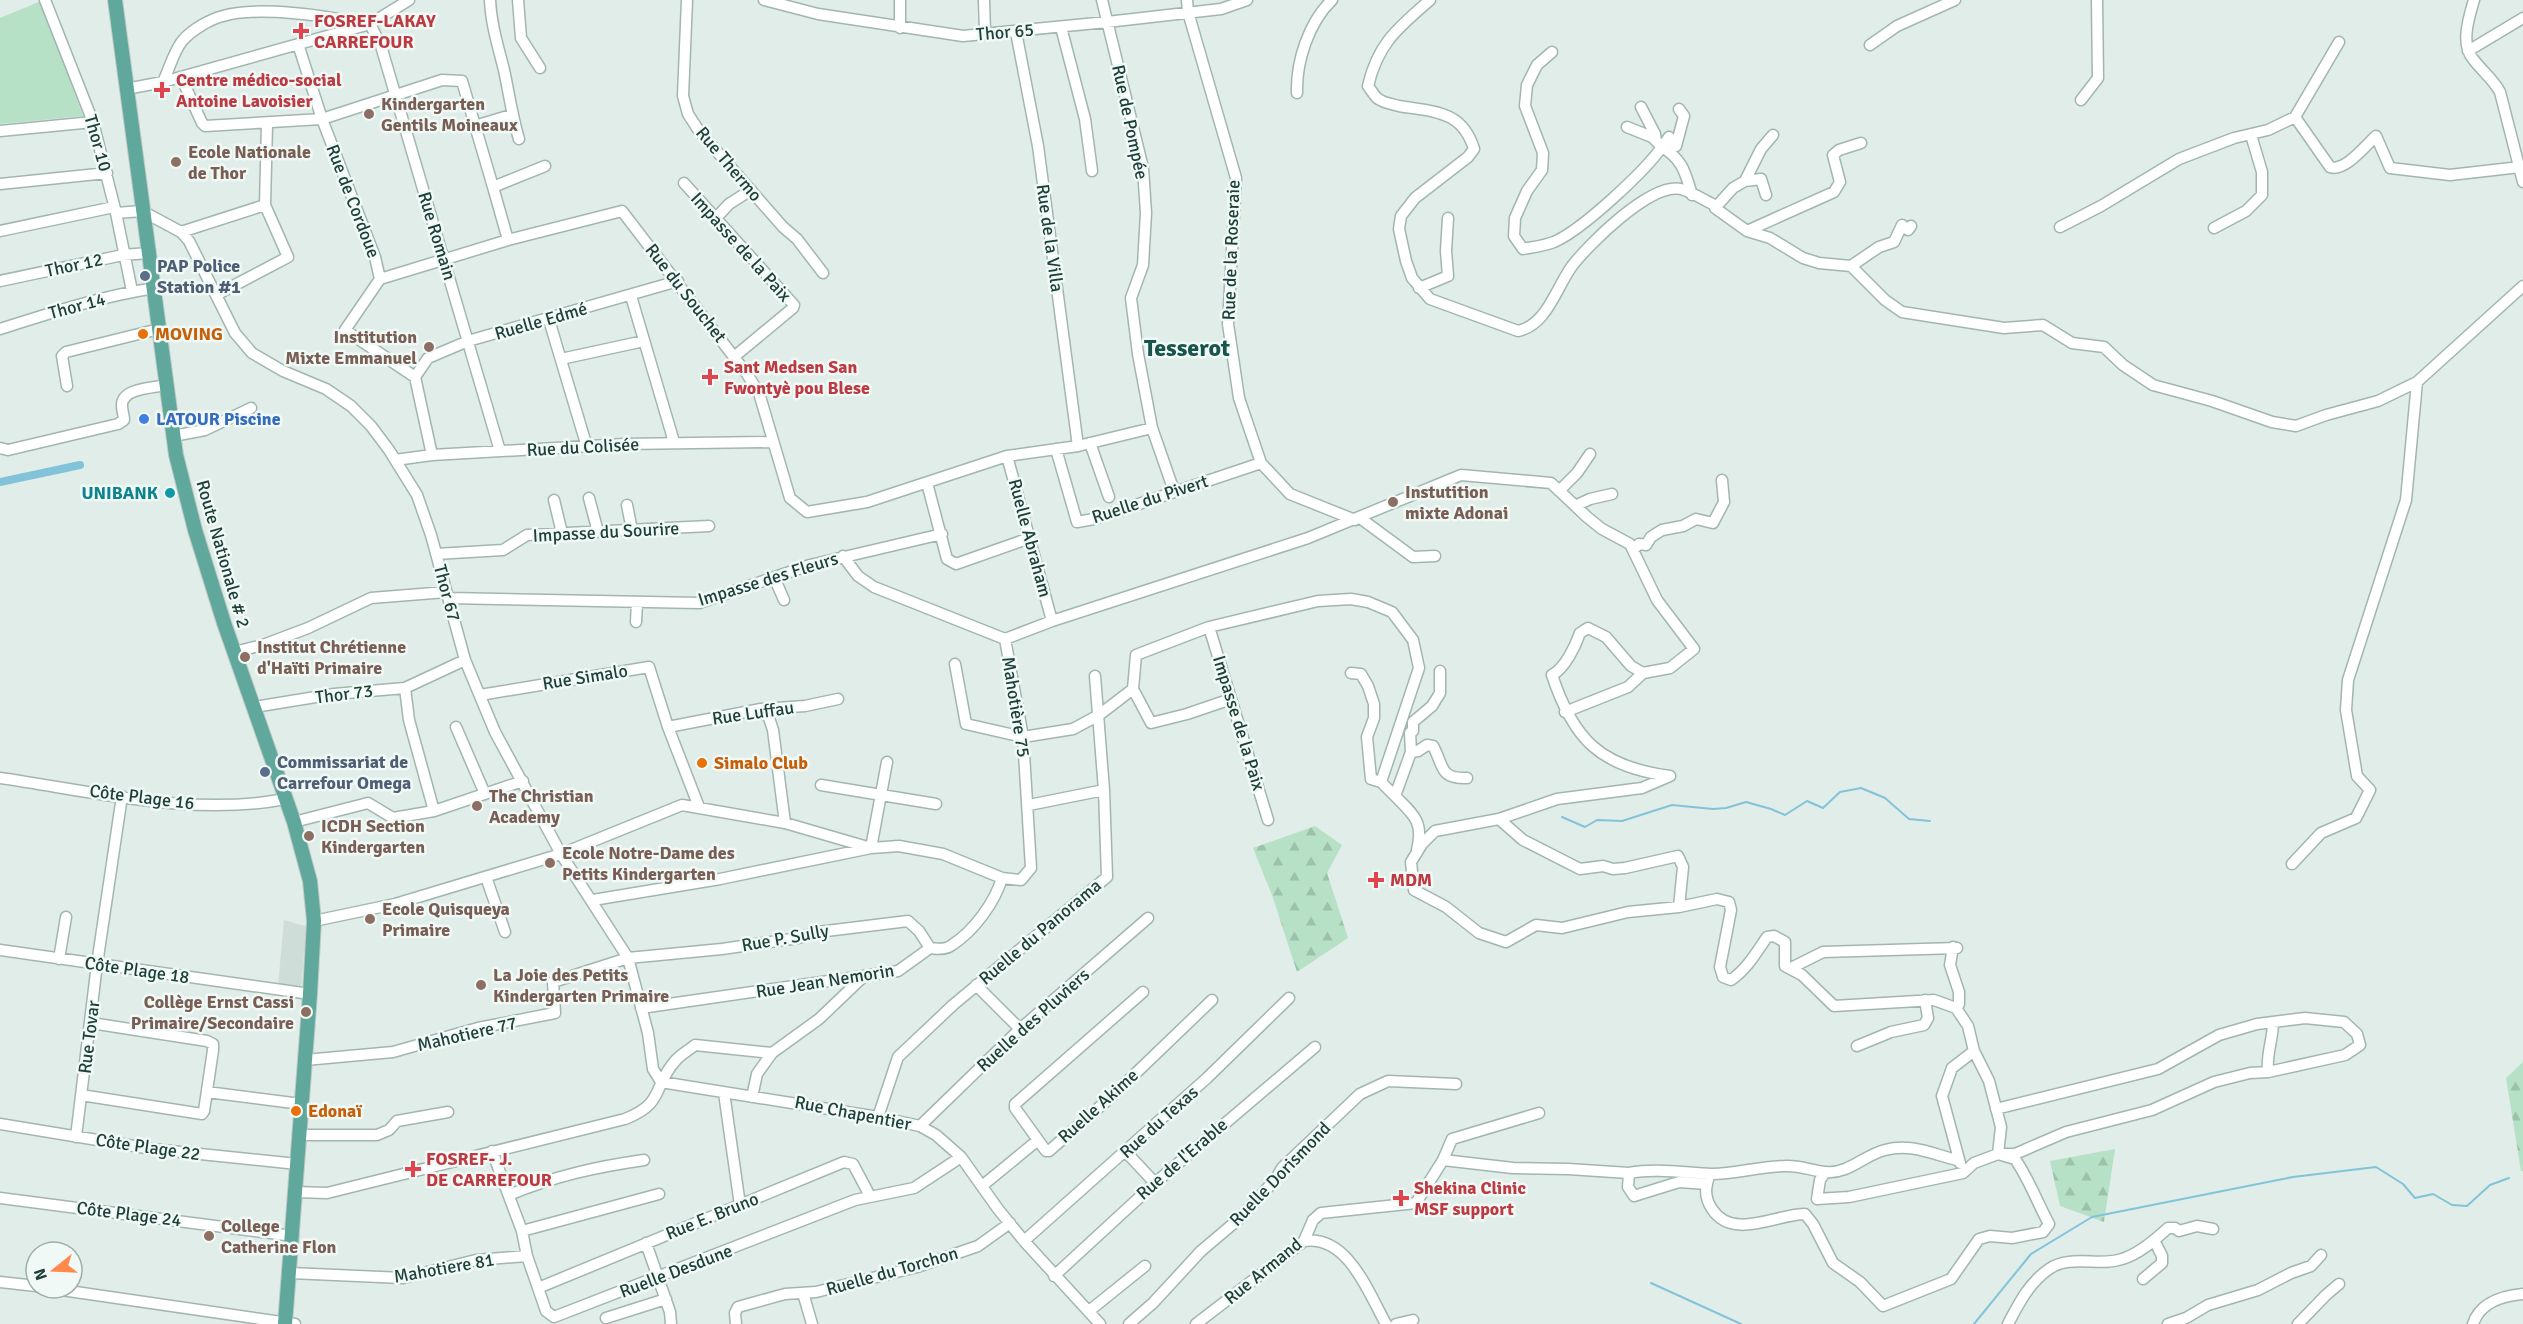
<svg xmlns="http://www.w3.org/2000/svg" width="2523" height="1324" viewBox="0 0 2523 1324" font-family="Signika,sans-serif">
<defs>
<pattern id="forest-firs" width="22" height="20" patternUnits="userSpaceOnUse" patternTransform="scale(1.5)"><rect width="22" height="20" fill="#b7e1c6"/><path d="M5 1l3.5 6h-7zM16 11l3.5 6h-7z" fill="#9dc2ab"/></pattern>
</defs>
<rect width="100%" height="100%" fill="#e0ede9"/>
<path fill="#ceddd8" d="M284,920L312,928L304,952L301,989L278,986Z"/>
<path fill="url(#forest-firs)" d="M1315,826L1342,845L1327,873L1348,938L1297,972L1272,895L1253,848Z
M2523,1062V1171H2521L2506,1078Z
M2115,1149L2104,1222L2060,1206L2050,1161Z"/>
<path fill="#b7e1c6" d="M41,1L83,116L0,124V18Z"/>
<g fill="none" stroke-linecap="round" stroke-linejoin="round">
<path stroke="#82c3d9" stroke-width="2" d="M1562,817L1585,827L1597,820L1622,821L1672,805L1713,809L1726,808L1746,802L1771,809L1785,815L1807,801L1823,808L1840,792L1861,788L1885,798L1909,819L1930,821
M1651,1283L1741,1324
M1974,1324L2031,1254L2092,1217L2293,1177L2376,1167L2403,1184L2415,1198L2433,1194L2452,1205L2467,1206L2490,1185L2509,1178"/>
<path stroke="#82c3d9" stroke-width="8" d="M0,482L80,465"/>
<defs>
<path id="minor" d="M45,0L93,122L116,213L132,291
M490,0C491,24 498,46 504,70C509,93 512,116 519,139
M518,0L521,38L540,68
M687,0L683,96L688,114L699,131L783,227L797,239L823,273
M764,0L818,14L963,36L1107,22L1221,9L1247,0
M984,0L985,32
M1102,0L1143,168L1146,213L1143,265L1131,298L1138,354L1152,428L1174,491
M1187,0L1188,12L1236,178L1228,324L1239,398L1261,463L1290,494L1355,520
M1430,0C1398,28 1378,43 1368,86C1371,90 1374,95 1377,98C1383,103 1391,104 1399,106C1434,112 1462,110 1474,149L1468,157L1415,198L1401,216L1399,229L1406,261L1412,278L1430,299L1518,331C1547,325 1556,288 1572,266C1589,244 1651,182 1681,189C1692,192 1704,200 1714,205L1715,208L1747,231L1770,238L1803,258L1819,263L1851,266L1885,300L1902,312L2004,328L2043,325L2072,343L2104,347L2123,365L2153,385L2212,401L2272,422L2296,426L2326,415L2378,401L2417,382L2523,286
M2474,0C2469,17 2460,44 2473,59C2482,71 2493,79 2500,92L2523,182
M370,24L381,46L500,451
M1061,27L1085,119L1092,171
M900,28V0
M1016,32L1038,146L1078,446
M298,44L322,119L375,257L380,279L345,330L415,377L432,455
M1870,45L1897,26L1955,0
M2468,51L2523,18
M1552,52L1537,65L1527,85L1525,106L1543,153L1542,170L1527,191L1515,218L1514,236L1523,249C1533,247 1544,246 1554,242C1582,230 1644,172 1662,147C1683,160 1685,172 1692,195
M181,77L202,123L205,126L322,119L442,80L462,81L493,187
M163,82C169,70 174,50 183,40C192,30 210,19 223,16C255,6 330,15 362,25
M126,89L163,82L370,24L409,0
M1297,93C1296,61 1309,22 1332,0
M2081,100L2098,78L2097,0
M1641,107L1655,134L1656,141
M2295,117L2339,42
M475,126L511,115
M1627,127L1652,137L1662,147L1669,137L1676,146L1684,116L1679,109
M0,131L93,122
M1745,181L1761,179L1766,195
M684,183L794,305L793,308L735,356
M0,184L107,173
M1715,208L1733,188L1745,181L1761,149L1773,135
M116,213L142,211L181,232L189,241L235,333L252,353L283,371L326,389L351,406L371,426L389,450L417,495L431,535L465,660L477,689L495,732L561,854L628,958L648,1033L653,1069L661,1082
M716,218L729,204L751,190
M2060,227L2101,206L2179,159L2234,138L2268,130L2295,117L2330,167C2345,172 2365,146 2376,136L2390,168L2450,175L2520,167
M2214,228L2246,211L2262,195V172L2251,135
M0,231L114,207
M1747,231L1834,192L1840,182L1833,155L1839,150L1861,143
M181,232L265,205
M508,240L493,187L545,166
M1851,266L1879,247L1894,242L1902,225L1908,230L1911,226
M380,279L508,240L622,211L747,374L759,393L790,498L807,512L867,502L1007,456L1078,446L1152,428
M0,281L123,255L148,253
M1419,288L1448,276L1446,251L1448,218
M216,295L288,257L265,205L267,124
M631,296L674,442
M549,320L587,447
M0,329C50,313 102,296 155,288
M561,359L644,341
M415,377L428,358L468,341L678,281
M67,386L62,356L66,352L159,329
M173,436L205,430L251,408
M1090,443L1109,497
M0,448L8,450L118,424L124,420C124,415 122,411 122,406C121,388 153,388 166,385
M1056,449L1077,522L1094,519L1261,463
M1007,456L1052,621
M395,460L432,455L624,444L772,442
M927,483L947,559L956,564L1030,538
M1559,491L1577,473L1590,454
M589,498L598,532
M554,500L562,533
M627,505L632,530
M1575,506L1590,499L1612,494
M1360,518L1413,557L1435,556
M1634,549L1639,544L1646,545L1651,537L1662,530L1683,526L1696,519L1713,523L1724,502L1722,480
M436,554L503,550L527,535L709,526
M843,556L858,576L874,587L1005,639
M774,577L784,600
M448,598L699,603L810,565L942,534
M636,622L637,602
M1209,627L1268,820
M234,652L263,645L308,628L371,598L446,592
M955,664L966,724L1023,737L1073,729L1099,715L1133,689
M1440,671V693L1432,706L1413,722V731L1410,733L1411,752L1418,751L1427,745L1433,746C1444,766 1439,779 1467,778
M1351,673L1361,674L1368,686L1374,704V718L1367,737L1371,779L1381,782L1395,796
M405,688L409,720L434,811
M480,695L649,667L668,727L699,807
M1231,699L1187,714L1151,723L1133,689L1136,655L1209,627L1318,601L1351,599L1368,602L1392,612L1413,640L1419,668L1381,782
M254,707L334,694L405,688L465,660
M761,709L769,718L773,730L785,823
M1565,712L1628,687L1643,673
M456,727L485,794
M668,727L761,709L805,706L838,699
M1411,752L1395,796C1414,815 1424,822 1417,850
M0,778C91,791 194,817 285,799
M821,785L936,804
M1029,805L1104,790
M1499,819L1435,831L1422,844L1411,862L1414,890L1446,907L1479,933L1506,942L1536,925L1562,928L1628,912L1679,907L1717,899L1729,902L1731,910L1720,967L1723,977L1731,980C1747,969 1756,953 1767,937L1774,936L1785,942V966L1802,975L1834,1006L1934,1000L1956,1008
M294,822L368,803L393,818L434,811L523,781
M2292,864L2321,833L2356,818L2370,790L2357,776L2346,710L2348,680L2406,500L2417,382
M486,877L505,932
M593,900L720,879L871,848L887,762
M314,921L395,904L561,854L682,805L785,823L871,848L899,846L943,854L1002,878L1021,880L1031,868L1023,737L1005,639L1052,621L1308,538L1461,475L1551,483L1587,517L1602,529L1630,544L1657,600L1694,649L1670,668L1643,673L1631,666L1606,637L1588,628L1580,633C1575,647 1565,668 1552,675C1573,739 1600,767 1670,776L1642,788L1557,799L1499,819L1523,840L1580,869L1603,866L1613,869L1625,868L1678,856L1683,867L1679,907
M0,950L310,994
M59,959L66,917
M1791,968L1823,952L1957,948
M976,985L1020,1029
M641,1008L898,971L930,948C937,949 946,950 952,945C974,931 995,902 1002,878
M1857,1046L1891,1032L1924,1025L1928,1018L1925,1000
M305,1060L393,1052L478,1028L555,1013L553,982L628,958L722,949L798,938L818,932L908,921L919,931L930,948
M2268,1072C2266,1054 2273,1040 2273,1022
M661,1082L878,1117L920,1126L936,1135L961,1157L998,1209L1024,1241L1100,1324
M207,1092L301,1104
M724,1093L740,1205
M81,1095L202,1114L204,1111L213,1050V1044L207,1041L91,1023
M752,1097L757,1074L772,1053L819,1019L863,977
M878,1117L898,1057L953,1005L1107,877L1104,790L1095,676
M0,1124L152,1149L297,1164
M920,1126L1020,1029L1148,918
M300,1135H377L389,1130L397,1121L448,1112
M76,1137L97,964L122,796
M1038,1140L1015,1108V1104L1143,992
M492,1151L522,1231L527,1256L546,1311L554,1317L855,1200L914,1188L961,1157
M1126,1152L1155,1183
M1443,1160L1452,1139L1539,1113
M1960,1163L1942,1096L1952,1068L1974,1051
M1825,1172L1820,1180L1817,1199L1849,1197L1963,1173L1974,1163L1998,1154H2015L2066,1132L2152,1110L2214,1082L2250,1073L2268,1072L2345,1055L2360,1045L2357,1034L2344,1022L2305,1018L2257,1024L2219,1035L2158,1069L1996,1109
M1629,1173C1656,1168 1685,1173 1712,1174C1736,1174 1761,1166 1785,1166C1800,1165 1812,1171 1826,1172C1849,1174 1864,1155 1885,1150C1911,1143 1932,1154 1957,1160
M1710,1174C1705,1187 1704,1197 1712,1209C1733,1241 1776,1214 1805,1214L1813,1224L1833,1263L1860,1282L1883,1306L1951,1279L1979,1239L1990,1236L2012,1238L2043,1232L2049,1224C2037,1202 2029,1179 2015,1159L1998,1154L2001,1127L1989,1081L1974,1051L1968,1026L1956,1008L1959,1004V992L1950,965L1953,947
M982,1186L1038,1140L1046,1151H1049L1111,1097L1212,1000
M295,1192L327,1193L625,1119C666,1103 652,1086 676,1060C681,1054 689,1050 695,1045L772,1053
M509,1195C555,1176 595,1167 644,1160
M0,1198L293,1236
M522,1231L659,1194
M1024,1241L1207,1078L1289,998
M1304,1241C1348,1235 1368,1292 1386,1324
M646,1243L670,1312L671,1324
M290,1273L403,1278L476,1260L527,1256
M1054,1276L1155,1183L1315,1047
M2143,1279L2162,1263V1256L2155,1242
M0,1282L36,1286
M48,1288L295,1324
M538,1288L844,1162L853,1164L870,1196
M803,1293L812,1324
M1089,1311L1145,1266
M606,1318L666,1299
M736,1324L735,1313L738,1307L785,1294L816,1292L917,1267L978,1246L1010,1223
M1129,1324L1153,1303L1201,1251L1240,1218L1275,1180L1282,1168L1360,1094L1388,1081L1456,1084
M1196,1324L1304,1241L1313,1220L1321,1213L1416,1203L1443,1160L1513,1168L1568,1169L1629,1173L1628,1187L1634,1196L1679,1182L1707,1184
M1396,1324L1413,1320
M2008,1324C2019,1303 2029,1283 2049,1269C2070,1254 2100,1267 2122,1259C2139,1254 2155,1240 2168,1228H2175L2179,1231L2197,1226L2213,1229
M2168,1324L2186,1318L2208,1305L2258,1290L2291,1273L2311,1266L2321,1255
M2298,1324L2326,1295L2339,1284
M2473,1324C2480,1302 2502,1296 2523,1294"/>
<path id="major" d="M115,0L176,455L195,530L224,623L294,822L310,881L314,921L310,994L285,1324"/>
</defs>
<use href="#minor" stroke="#a2b6b1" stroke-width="13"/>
<use href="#major" stroke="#c0cac8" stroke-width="16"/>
<use href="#minor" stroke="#fff" stroke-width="10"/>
<use href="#major" stroke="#60a89c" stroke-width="14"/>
</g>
<g fill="#e0444e" stroke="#f1f9f6" stroke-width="2">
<path d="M298 22h6v6h6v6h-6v6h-6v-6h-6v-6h6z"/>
<path d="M159 81h6v6h6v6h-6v6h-6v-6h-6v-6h6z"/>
<path d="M707 368h6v6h6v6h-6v6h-6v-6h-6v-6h6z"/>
<path d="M1373 871h6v6h6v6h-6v6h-6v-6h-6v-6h6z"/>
<path d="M410 1160h6v6h6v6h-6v6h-6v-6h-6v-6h6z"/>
<path d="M1398 1189h6v6h6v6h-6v6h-6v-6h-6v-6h6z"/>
</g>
<g fill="#8d6e63" stroke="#f1f9f6" stroke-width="2">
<circle cx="369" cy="114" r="6"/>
<circle cx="176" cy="162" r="6"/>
<circle cx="429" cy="347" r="6"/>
<circle cx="1393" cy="502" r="6"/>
<circle cx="245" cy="657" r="6"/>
<circle cx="477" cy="806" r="6"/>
<circle cx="309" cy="836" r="6"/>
<circle cx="550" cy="863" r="6"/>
<circle cx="370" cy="919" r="6"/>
<circle cx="481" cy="985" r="6"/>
<circle cx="306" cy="1012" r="6"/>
<circle cx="209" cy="1236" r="6"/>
</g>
<g fill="#5c6f8a" stroke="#f1f9f6" stroke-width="2">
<circle cx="145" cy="276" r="6"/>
<circle cx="265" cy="772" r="6"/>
</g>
<g fill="#e8710a" stroke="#f1f9f6" stroke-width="2">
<circle cx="143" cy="334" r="6"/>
<circle cx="702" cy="763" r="6"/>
<circle cx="296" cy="1111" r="6"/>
</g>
<circle fill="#3f7fe0" stroke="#f1f9f6" stroke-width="2" cx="144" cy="419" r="6"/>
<circle fill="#0f9aa8" stroke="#f1f9f6" stroke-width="2" cx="170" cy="493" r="6"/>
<g text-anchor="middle" stroke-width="5" stroke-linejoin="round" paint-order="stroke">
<g font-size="18" font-weight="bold" fill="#be3a42" stroke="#f1f9f6" text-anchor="start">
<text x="314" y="27">FOSREF-LAKAY<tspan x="314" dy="21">CARREFOUR</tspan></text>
<text x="176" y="86">Centre médico-social<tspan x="176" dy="21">Antoine Lavoisier</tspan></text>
<text x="724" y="373">Sant Medsen San<tspan x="724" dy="21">Fwontyè pou Blese</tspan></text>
<text x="1390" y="886">MDM</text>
<text x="426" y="1165">FOSREF- J.<tspan x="426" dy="21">DE CARREFOUR</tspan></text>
<text x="1414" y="1194">Shekina Clinic<tspan x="1414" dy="21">MSF support</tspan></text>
</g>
<g font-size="18" fill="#1f403a" stroke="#f1f9f6">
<text transform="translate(1005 32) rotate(-5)" y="6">Thor 65</text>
<text transform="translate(1130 122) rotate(78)" y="6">Rue de Pompée</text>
<text transform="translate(98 143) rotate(74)" y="6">Thor 10</text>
<text transform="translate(729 164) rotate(50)" y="6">Rue Thermo</text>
<text transform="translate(353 201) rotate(69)" y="6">Rue de Cordoue</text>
<text transform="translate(437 236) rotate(73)" y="6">Rue Romain</text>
<text transform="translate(1050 238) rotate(82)" y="6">Rue de la Villa</text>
<text transform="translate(741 247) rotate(48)" y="6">Impasse de la Paix</text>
<text transform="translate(1231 250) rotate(-88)" y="6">Rue de la Roseraie</text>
<text transform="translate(74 265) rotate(-12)" y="6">Thor 12</text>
<text transform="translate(686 293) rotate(52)" y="6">Rue du Souchet</text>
<text transform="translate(77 306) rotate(-15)" y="6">Thor 14</text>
<text transform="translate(541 321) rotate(-16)" y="6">Ruelle Edmé</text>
<text transform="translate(583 447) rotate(-3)" y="6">Rue du Colisée</text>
<text transform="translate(1150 499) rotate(-18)" y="6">Ruelle du Pivert</text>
<text transform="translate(606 532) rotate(-3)" y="6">Impasse du Sourire</text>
<text transform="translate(1030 538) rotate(75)" y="6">Ruelle Abraham</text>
<text transform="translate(223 554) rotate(74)" y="6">Route Nationale # 2</text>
<text transform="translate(768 579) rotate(-17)" y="6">Impasse des Fleurs</text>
<text transform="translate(447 593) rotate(75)" y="6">Thor 67</text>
<text transform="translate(585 677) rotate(-9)" y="6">Rue Simalo</text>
<text transform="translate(344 694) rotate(-7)" y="6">Thor 73</text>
<text transform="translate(1016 707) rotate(81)" y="6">Mahotière 75</text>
<text transform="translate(753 713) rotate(-8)" y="6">Rue Luffau</text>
<text transform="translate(1239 723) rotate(73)" y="6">Impasse de la Paix</text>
<text transform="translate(142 797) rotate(7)" y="6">Côte Plage 16</text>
<text transform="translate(1040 932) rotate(-40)" y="6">Ruelle du Panorama</text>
<text transform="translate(785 938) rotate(-10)" y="6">Rue P. Sully</text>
<text transform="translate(137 970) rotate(8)" y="6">Côte Plage 18</text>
<text transform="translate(825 981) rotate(-9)" y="6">Rue Jean Nemorin</text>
<text transform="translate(1033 1020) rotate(-42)" y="6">Ruelle des Pluviers</text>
<text transform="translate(467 1034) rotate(-13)" y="6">Mahotiere 77</text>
<text transform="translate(89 1037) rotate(-83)" y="6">Rue Tovar</text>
<text transform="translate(1098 1106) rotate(-42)" y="6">Ruelle Akime</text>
<text transform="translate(853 1113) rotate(11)" y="6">Rue Chapentier</text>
<text transform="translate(1159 1122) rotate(-42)" y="6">Rue du Texas</text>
<text transform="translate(148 1147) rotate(8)" y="6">Côte Plage 22</text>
<text transform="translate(1182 1159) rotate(-41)" y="6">Rue de l'Erable</text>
<text transform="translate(1280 1174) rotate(-46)" y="6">Ruelle Dorismond</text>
<text transform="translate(129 1214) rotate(7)" y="6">Côte Plage 24</text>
<text transform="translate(712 1216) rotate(-22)" y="6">Rue E. Bruno</text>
<text transform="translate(444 1268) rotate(-10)" y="6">Mahotiere 81</text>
<text transform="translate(676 1271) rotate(-21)" y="6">Ruelle Desdune</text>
<text transform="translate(892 1271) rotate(-16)" y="6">Ruelle du Torchon</text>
<text transform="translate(1263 1271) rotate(-39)" y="6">Rue Armand</text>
</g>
<g font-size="18" font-weight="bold" fill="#785e54" stroke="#f1f9f6" text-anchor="start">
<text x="381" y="110">Kindergarten<tspan x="381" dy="21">Gentils Moineaux</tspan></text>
<text x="188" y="158">Ecole Nationale<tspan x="188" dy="21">de Thor</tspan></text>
<text x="417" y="343" text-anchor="end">Institution<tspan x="417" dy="21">Mixte Emmanuel</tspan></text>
<text x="1405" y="498">Instutition<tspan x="1405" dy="21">mixte Adonai</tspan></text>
<text x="257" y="653">Institut Chrétienne<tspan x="257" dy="21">d'Haïti Primaire</tspan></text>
<text x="489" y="802">The Christian<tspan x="489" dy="21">Academy</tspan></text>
<text x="321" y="832">ICDH Section<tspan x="321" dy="21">Kindergarten</tspan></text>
<text x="562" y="859">Ecole Notre-Dame des<tspan x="562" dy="21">Petits Kindergarten</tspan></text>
<text x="382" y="915">Ecole Quisqueya<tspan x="382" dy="21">Primaire</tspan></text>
<text x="493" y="981">La Joie des Petits<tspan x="493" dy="21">Kindergarten Primaire</tspan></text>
<text x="294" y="1008" text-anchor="end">Collège Ernst Cassi<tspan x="294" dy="21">Primaire/Secondaire</tspan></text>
<text x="221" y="1232">College<tspan x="221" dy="21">Catherine Flon</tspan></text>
</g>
<g font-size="18" font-weight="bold" fill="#4e5e75" stroke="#f1f9f6" text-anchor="start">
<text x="157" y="272">PAP Police<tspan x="157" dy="21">Station #1</tspan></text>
<text x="277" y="768">Commissariat de<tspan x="277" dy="21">Carrefour Omega</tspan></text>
</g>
<g font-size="18" font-weight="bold" fill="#c56008" stroke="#f1f9f6" text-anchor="start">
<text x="155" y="340">MOVING</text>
<text x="714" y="769">Simalo Club</text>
<text x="308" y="1117">Edonaï</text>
</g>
<g font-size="18" font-weight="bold" fill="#366cbe" stroke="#f1f9f6" text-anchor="start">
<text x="156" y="425">LATOUR Piscine</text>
</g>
<g font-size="18" font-weight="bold" fill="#0d838f" stroke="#f1f9f6" text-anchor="end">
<text x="158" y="499">UNIBANK</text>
</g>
<g font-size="24" font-weight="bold" fill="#18544b" stroke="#f1f9f6">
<text x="1187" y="356">Tesserot</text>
</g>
</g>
<g transform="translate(54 1270) rotate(252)"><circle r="28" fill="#f1f9f6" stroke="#9dafab" stroke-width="1.5"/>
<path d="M0-4.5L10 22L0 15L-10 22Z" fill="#ff894c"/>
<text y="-9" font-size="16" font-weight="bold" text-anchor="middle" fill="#1f403a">N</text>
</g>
</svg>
